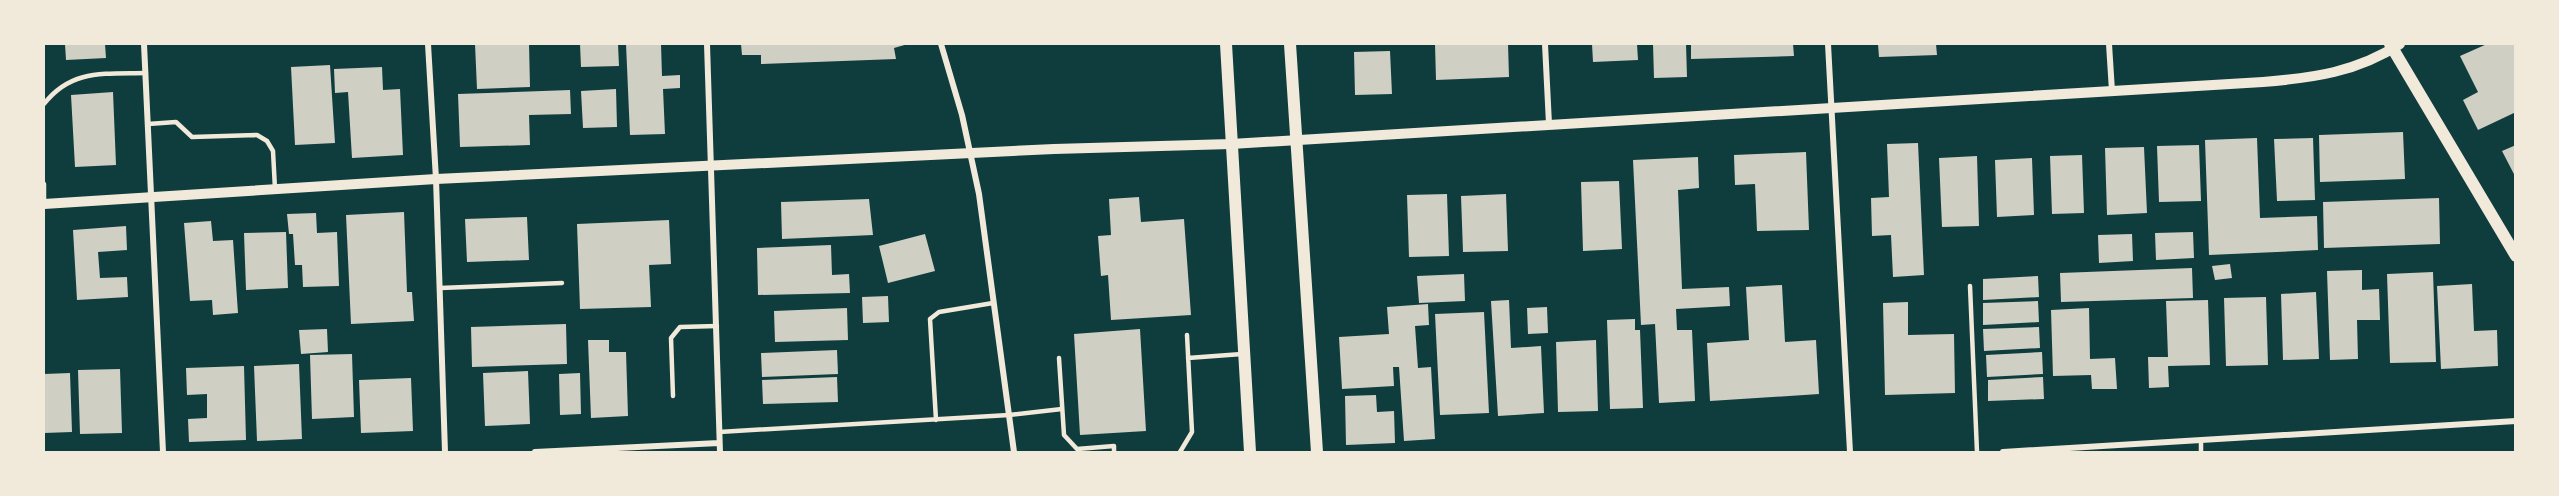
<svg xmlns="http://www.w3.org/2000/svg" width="2559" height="496" viewBox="0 0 2559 496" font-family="Arial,sans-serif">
<rect width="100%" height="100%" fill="#0f3d3e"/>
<path fill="#cfcfc3" d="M65,44H105L106,58L66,60Z
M475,44H529L530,87L477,89Z
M580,44H618L619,66L581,67Z
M626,44H661L662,76L680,75V88L663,89L665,134L630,135Z
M741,44H908L894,48L896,59L761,64V55H742Z
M1435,44H1508L1509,77L1436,80Z
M1592,44H1637L1638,60L1593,62Z
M1653,44H1686L1687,77L1654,78Z
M1691,44H1793L1794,56L1691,59Z
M1878,44H1936L1937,55L1879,57Z
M2487,44H2516V112L2478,130L2463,100L2478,92L2460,56Z
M1390,51L1392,94L1355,95L1354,52Z
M330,65L335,143L295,145L291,67Z
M382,67L383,90L400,89L403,155L352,158L348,92L335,93L334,69Z
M616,89L617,127L583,128L581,91Z
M570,90L571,114L529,115L530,145L460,147L458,94Z
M113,92L116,165L75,167L71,95Z
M2403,132L2405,179L2320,182L2319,135Z
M2257,138L2260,218L2317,216L2318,250L2209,255L2205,140Z
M2313,138L2315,200L2277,201L2274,139Z
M1918,143L1924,275L1893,277L1891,235L1872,236L1871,198L1889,197L1887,144Z
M2199,145L2201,201L2159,202L2157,146Z
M2516,145V178L2502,151Z
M2144,147L2147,213L2107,215L2105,148Z
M1806,152L1809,230L1757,231L1755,184L1735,185L1734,155Z
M2082,155L2084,213L2052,214L2050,156Z
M1977,156L1979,226L1942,227L1939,158Z
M1698,157L1699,188L1678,190L1682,289L1729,287L1730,306L1676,309L1677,330H1692L1695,401L1659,403L1655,324L1641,325L1633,160Z
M2032,158L2034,215L1997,217L1995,160Z
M1619,181L1622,249L1583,251L1581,182Z
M1447,194L1449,256L1409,257L1407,195Z
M1506,194L1508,251L1463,252L1461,196Z
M1139,197L1141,222L1184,219L1191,315L1111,320L1108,275L1101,276L1098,236L1111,235L1109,199Z
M2439,198L2440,244L2324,248L2323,202Z
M869,199L873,235L782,239L781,202Z
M404,212L407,292H412L414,321L351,324L346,215Z
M316,213L317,233L337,232L339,286L303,287L302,265H295L293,234H289L287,214Z
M527,217L529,260L467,262L465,219Z
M669,220L671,264L649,265L651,307L580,309L577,224Z
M211,221L213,241L233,240L238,313L213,315L212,300L190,301L184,223Z
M126,226L127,250L98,252L100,278L127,277L128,297L77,300L73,230Z
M286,232L288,288L246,290L244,233Z
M2193,232L2194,258L2156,260L2155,233Z
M925,234L935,271L888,283L879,246Z
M2132,234L2133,261L2099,263L2098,235Z
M831,245L832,275L849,274L850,293L758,295L757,248Z
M2230,264L2232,278L2215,280L2212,266Z
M2192,268L2193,298L2061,302L2060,273Z
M2362,270V290L2379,289L2380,320H2357L2358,359L2330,360L2327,271Z
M2433,272L2436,362L2390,363L2387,274Z
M1464,274L1465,301L1419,303L1417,276Z
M2038,276L2039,297L1983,300V279Z
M2472,284L2474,331L2497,330L2498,366L2441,369L2437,286Z
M1782,285L1785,342L1816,340L1819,394L1710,401L1707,343L1749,340L1746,287Z
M2316,292L2319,359L2283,360L2281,294Z
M888,296L889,322L863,323L862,297Z
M2266,297L2268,365L2226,366L2224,298Z
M1509,300L1511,348L1541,346L1544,413L1498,416L1491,301Z
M2208,300L2210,365L2168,366L2169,387L2149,388L2148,357H2168L2166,301Z
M2038,301L2039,322L1983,325V303Z
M1908,302V335L1954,334L1955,393L1885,395L1883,303Z
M1428,304L1429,325L1415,326L1418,368L1431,367L1435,439L1404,441L1399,367H1393L1394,386L1342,389L1339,337L1389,334L1387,307Z
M1547,307L1548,333L1528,334L1527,308Z
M847,308L848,340L775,342L774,311Z
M2089,308L2090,359L2115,358L2117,389H2092L2091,375L2053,376L2051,310Z
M1484,312L1489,413L1440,415L1435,314Z
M1635,319V330H1640L1643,408L1610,409L1607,320Z
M566,324L567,364L472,367L471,327Z
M2039,327L2040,348L1984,351L1983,329Z
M327,329L328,352L301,354L299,330Z
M1140,329L1146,431L1080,435L1074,334Z
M588,340H609V352H626L628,416L591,418Z
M1596,340L1598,411L1558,412L1556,342Z
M837,350L838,374L762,377L761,353Z
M2042,352L2043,374L1987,377L1986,355Z
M352,354L354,417L312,419L310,355Z
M299,364L302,439L257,441L254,366Z
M244,366L246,440L189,442L188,419L207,418V394L187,395L186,368Z
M120,369L122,433L80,434L78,370Z
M528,371L530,424L485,426L483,373Z
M70,373L72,432L44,433V374Z
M580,373L581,414L560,415L559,374Z
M837,377L838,402L763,404L762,380Z
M2043,377L2044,399L1988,401V380Z
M411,378L413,431L361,433L359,380Z
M1376,395L1377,412L1394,411L1395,443L1346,445L1345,396Z"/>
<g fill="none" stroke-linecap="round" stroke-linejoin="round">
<path stroke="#f1e9da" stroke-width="4.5" d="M44,104C71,69 104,74 146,73
M148,124L176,122L192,137L257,135L267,141L273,151L275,189
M44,184V203
M1970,286L1977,452
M440,288L562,283
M1059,358L1064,435L1077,449L1114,446V452
M1188,358L1242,354
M673,396L671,338L680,327L717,326
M936,420L930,319L939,312L993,303
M719,432L1009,415L1062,409
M2201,440V452
M1180,452L1192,432L1187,335"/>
<path stroke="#f1e9da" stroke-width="6" d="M144,44L163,452
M428,44L436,179L445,452
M707,44L720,452
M941,44L962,115L979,194L1014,452
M1545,44L1549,124
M1828,44L1850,452
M2109,44L2112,91
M535,452L719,443
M2003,452L2516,421"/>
<path stroke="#f1e9da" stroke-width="10" d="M44,204L436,179L1054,149L1231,144L2263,82C2313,78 2357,72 2400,44"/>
<path stroke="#f1e9da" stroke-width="12" d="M1226,44L1250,452
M1290,44L1317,452
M2390,44L2516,256"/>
</g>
<rect width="2559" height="496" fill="none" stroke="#f1e9da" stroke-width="90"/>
</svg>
